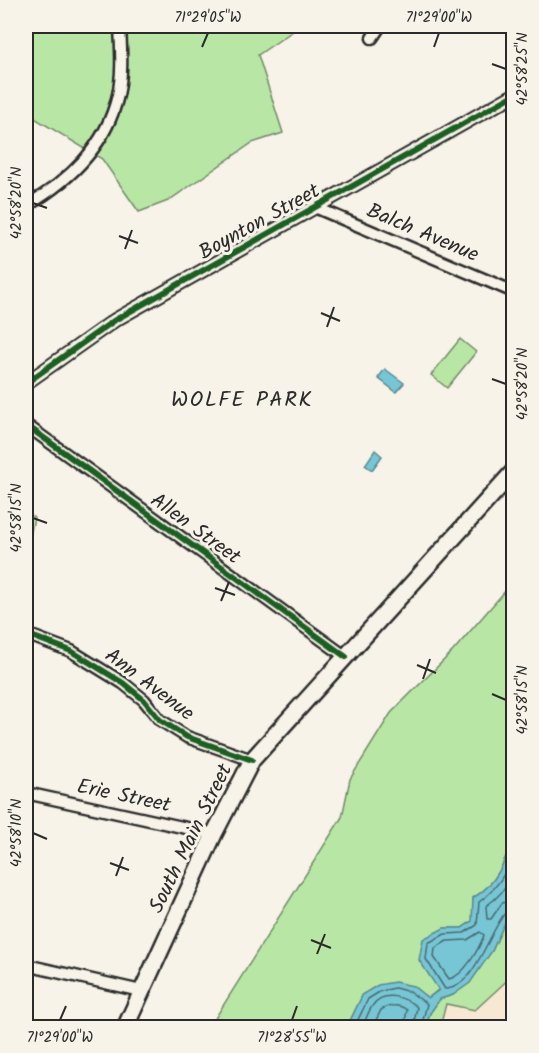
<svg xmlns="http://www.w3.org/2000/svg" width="539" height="1053" viewBox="0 0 539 1053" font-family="Kalam,sans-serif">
<rect width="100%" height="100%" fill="#f7f3e8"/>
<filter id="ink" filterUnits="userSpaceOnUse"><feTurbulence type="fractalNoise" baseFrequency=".0167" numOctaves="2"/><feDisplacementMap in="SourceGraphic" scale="12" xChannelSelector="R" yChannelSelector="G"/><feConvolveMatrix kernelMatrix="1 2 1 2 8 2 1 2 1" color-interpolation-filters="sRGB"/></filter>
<g filter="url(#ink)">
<path fill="#f7e8d4" d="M513,975V1027L440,1028L446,1004L475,1010Z"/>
<path fill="#b8e7a5" stroke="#728968" stroke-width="1.5" d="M26,26H300L258,55L283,133L252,143L168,201L139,212L102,159L33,117L26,119Z
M460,339L476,352L447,388L431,375Z
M26,510L34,518L26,555Z
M513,582V834C506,861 497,884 473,898V921L462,928H444L439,989L428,998C400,976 394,983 363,994L347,1027L209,1028L342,817L350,779L391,713L453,651Z
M513,910V975L475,1010L446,1004L440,1027L426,1028L430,1013L440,999L453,995L492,951L506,920Z"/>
<path fill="#77c6d5" stroke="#598891" stroke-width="1.5" d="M385,369L404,383L396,392L378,378Z
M375,450L382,456L372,470L365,465Z
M513,834V910L506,920L492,951L470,983L453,995L440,999L430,1013L426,1027H347L363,994L378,985L395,982L413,986L428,998L439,990L419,960L423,939L444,928H462L472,921L473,898C497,884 506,861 513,834Z"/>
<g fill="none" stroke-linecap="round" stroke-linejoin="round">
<path stroke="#49696f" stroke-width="1.5" d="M514,857C504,875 496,890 479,902L477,925L464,933L445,934L428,943L426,959L445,989C479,989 494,910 514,907
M514,874C507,887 498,898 486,906L487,919H491L502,903L514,900
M480,932L484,935C479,949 464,976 449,979L434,957L435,948L447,941L467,940Z
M354,1028L368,999L381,991L395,988L410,992L427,1004L421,1028
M362,1028C366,1020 368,1011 373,1005C384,990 405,997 417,1007L413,1028
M372,1028L381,1010C389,1005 399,1004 407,1010L404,1028"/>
<defs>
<path id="minor" d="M372,38L380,26
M26,206C69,181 106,147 118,95C123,72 121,49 120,26
M317,208L514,292
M26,425L346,657
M26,634L71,651L123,683L144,700L160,720L187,737L252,760
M26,793L214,834
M26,965L141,991"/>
<path id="tertiary" d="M26,383L115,320L514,95"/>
<path id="secondary" d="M125,1028L214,834L252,760L514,471"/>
</defs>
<use href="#minor" stroke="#2b2b2b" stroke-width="15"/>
<use href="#tertiary" stroke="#2b2b2b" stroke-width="16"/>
<use href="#secondary" stroke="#2b2b2b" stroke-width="20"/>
<use href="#minor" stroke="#f7f3e8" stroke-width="10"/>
<use href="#tertiary" stroke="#f7f3e8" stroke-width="12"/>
<use href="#secondary" stroke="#f7f3e8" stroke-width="15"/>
<defs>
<path id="cycleway" d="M26,383L115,320L514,95
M26,425L346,657
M26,634L71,651L123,683L144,700L160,720L187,737L252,760"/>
</defs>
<use href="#cycleway" stroke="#f7f3e8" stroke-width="10"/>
<use href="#cycleway" stroke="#1b5e20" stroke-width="6"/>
</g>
</g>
<path fill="none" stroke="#2b2b2b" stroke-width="2" d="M202,47L208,33M434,47L439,33M492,64L506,69M33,203L47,208M119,236L138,243M125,249L132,230M321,313L340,321M327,327L334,307M492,379L506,384M33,518L47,523M215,588L235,595M221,601L229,582M417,665L436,673M423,679L430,659M492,694L506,700M33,833L47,839M110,863L129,870M116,876L123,857M311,940L331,948M317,954L325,934M60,1020L66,1006M292,1020L297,1006"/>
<g text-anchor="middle" stroke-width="6" stroke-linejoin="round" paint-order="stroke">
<g font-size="21" fill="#2b2b2b" stroke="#f7f3e8">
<text transform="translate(259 221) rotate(-29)" y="7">Boynton Street</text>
<text transform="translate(423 232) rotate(23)" y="7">Balch Avenue</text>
<text transform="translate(196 528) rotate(36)" y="7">Allen Street</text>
<text transform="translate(150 684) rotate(37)" y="7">Ann Avenue</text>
<text transform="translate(124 795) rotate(12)" y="7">Erie Street</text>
<text transform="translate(190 838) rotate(-64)" y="7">South Main Street</text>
</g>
<g font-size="22" letter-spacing="1.5" fill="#2b2b2b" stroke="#f7f3e8">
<text x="242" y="406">WOLFE PARK</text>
</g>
</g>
<rect width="539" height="1053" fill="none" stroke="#f7f3e8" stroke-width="66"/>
<rect x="33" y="33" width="473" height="987" fill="none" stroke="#2b2b2b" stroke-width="2"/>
<g font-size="15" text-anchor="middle" fill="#2b2b2b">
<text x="208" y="22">71°29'05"W</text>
<text x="439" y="22">71°29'00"W</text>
<text transform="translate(522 69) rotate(-90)" y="5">42°58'25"N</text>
<text transform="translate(16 203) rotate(-90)" y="5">42°58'20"N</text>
<text transform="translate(522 384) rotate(-90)" y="5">42°58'20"N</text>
<text transform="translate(16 518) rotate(-90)" y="5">42°58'15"N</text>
<text transform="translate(522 700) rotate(-90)" y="5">42°58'15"N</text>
<text transform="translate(16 833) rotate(-90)" y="5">42°58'10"N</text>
<text x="60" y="1042">71°29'00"W</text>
<text x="292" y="1042">71°28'55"W</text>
</g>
</svg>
